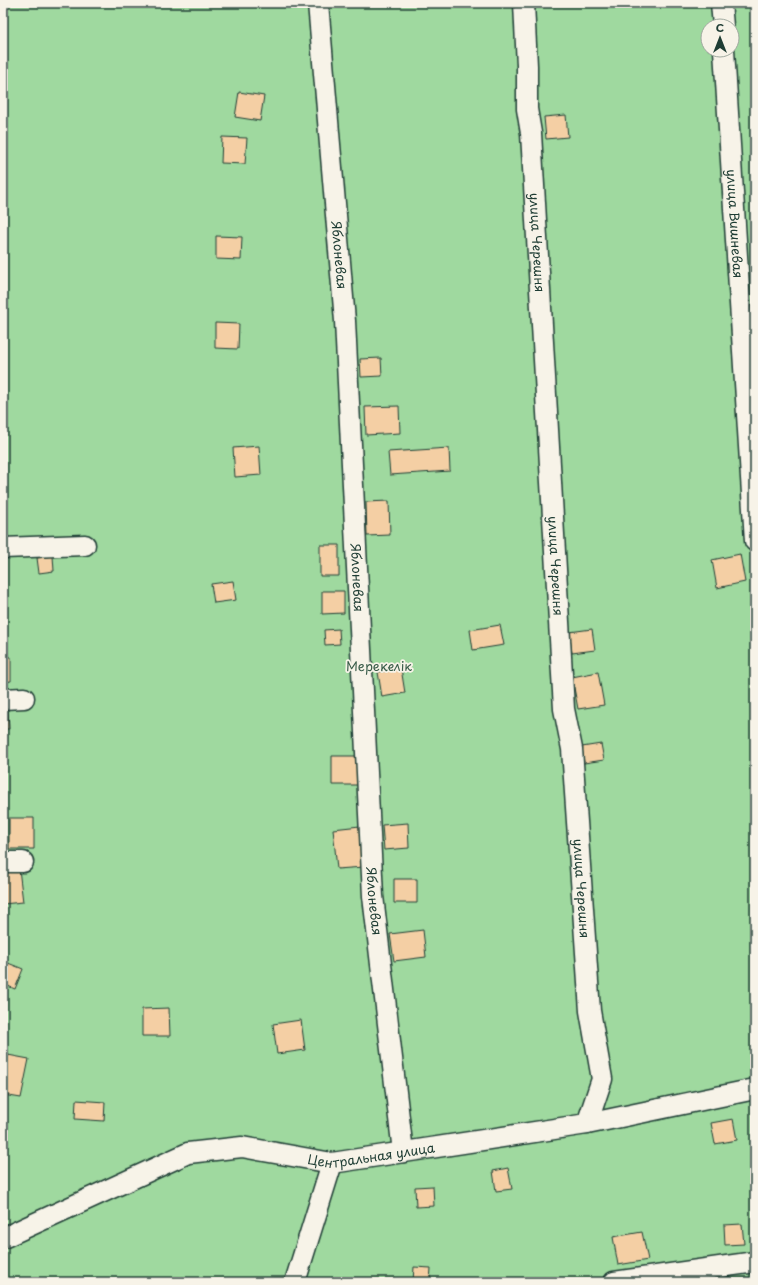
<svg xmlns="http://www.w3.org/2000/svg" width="758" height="1285" viewBox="0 0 758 1285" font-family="'Playpen Sans',sans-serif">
<rect width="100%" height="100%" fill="#f6ecda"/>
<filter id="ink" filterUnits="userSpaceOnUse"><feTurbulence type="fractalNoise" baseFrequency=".025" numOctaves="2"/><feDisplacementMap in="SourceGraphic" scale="8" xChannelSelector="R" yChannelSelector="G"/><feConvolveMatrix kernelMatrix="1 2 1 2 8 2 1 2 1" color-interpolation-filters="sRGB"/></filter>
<g filter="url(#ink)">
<path fill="#9fd99f" stroke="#5f8b6a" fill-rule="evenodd" d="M3,3H755V1282H3ZM708,26H732V50H708Z"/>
<path fill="#f4cfa4" stroke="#1f3d34" d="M239,92L264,96L260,121L235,117Z
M566,115L568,137L546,139L544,117Z
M222,137L247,138L245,164L221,163Z
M216,236L242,237L241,260L216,259Z
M215,323L239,324L238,349L215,348Z
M381,358L382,376L361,377L360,359Z
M399,406L400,433L366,435L365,407Z
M259,446L261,475L235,477L233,448Z
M449,448L450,471L390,475L388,452Z
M389,501L390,535L367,536L366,502Z
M320,545H339V576H320Z
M740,554L745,582L717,588L712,560Z
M53,556L54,571L39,573L37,558Z
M233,581L236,600L214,603L211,584Z
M322,591H344V613L322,614Z
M500,625L504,645L473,650L470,630Z
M339,629L340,644L325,645L324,630Z
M592,629L595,650L572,653L569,632Z
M3,657H11V681L3,682Z
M401,668L405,693L382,697L378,672Z
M598,672L604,705L578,709L572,677Z
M3,711H8L9,729H3Z
M601,744L604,760L584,763L582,747Z
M332,756H359V785H332Z
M9,818H34V849H9Z
M408,823L409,848L384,850L382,825Z
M360,826L364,867L337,869L333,829Z
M19,869L23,902L3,904V871Z
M394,879H417V903H394Z
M423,930L426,957L394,961L390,934Z
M3,961L23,969L15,989L3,984Z
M169,1008L170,1036H142V1009Z
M301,1020L305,1050L277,1054L273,1024Z
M8,1055L29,1059L21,1098L3,1095V1081Z
M76,1100L105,1102L104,1121L75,1119Z
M733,1119L737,1140L715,1144L711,1123Z
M508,1168L512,1189L496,1191L493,1171Z
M433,1186L434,1206L416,1207L415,1187Z
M742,1224L744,1244L725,1245L724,1225Z
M642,1232L648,1260L618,1265L613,1237Z
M414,1267L431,1268L430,1282H413Z
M351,1279V1282H332V1281Z"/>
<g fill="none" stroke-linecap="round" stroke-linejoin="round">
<defs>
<g id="minor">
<path id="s1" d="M318,3L345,321L373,896L403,1152"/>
<path id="s2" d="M524,3L527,66V109L531,133L564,709L572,749L590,1011L602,1079L587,1124"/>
<path d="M721,3L723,26"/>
<path id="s3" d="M724,50L755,541"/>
<path d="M3,548L85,545"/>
<path d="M3,699L24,698"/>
<path d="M3,862H23"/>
<path id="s4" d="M3,1238L188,1153L242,1147L332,1163L587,1124L755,1089"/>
<path d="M295,1282L332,1163"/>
<path d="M614,1282L755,1262"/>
</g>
</defs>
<use href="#minor" stroke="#1f3d34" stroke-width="23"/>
<use href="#minor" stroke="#f7f3e8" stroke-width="20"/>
</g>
</g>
<g text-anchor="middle" stroke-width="3.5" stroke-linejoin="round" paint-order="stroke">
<g font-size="13" fill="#1f3d34" stroke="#f7f3e8">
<text dy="5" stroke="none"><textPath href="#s3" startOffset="174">улица Вишневая</textPath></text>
<text dy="5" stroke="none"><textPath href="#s2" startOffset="240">улица Черешня</textPath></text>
<text dy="5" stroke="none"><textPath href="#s1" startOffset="253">Яблоневая</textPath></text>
<text dy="5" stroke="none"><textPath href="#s2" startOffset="564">улица Черешня</textPath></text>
<text dy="5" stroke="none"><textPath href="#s1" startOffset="576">Яблоневая</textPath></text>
<text dy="5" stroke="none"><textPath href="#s2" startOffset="888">улица Черешня</textPath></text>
<text dy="5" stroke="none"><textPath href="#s1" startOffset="900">Яблоневая</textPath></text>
<text dy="5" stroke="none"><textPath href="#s4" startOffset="389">Центральная улица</textPath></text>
</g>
<g font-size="13" fill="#395c49" stroke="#f7f3e8">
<text x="379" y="671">Мерекелік</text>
</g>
</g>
<rect width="758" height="1285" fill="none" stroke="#f7f3e8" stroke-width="16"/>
<rect x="8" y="8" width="742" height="1269" fill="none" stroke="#1f3d34" stroke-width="1.5" filter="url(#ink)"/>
<g transform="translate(720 38)"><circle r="19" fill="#f7f3e8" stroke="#a1aaa0"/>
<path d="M0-3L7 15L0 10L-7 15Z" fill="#1f3d34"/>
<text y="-6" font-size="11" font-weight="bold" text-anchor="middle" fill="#1f3d34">С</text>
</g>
</svg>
